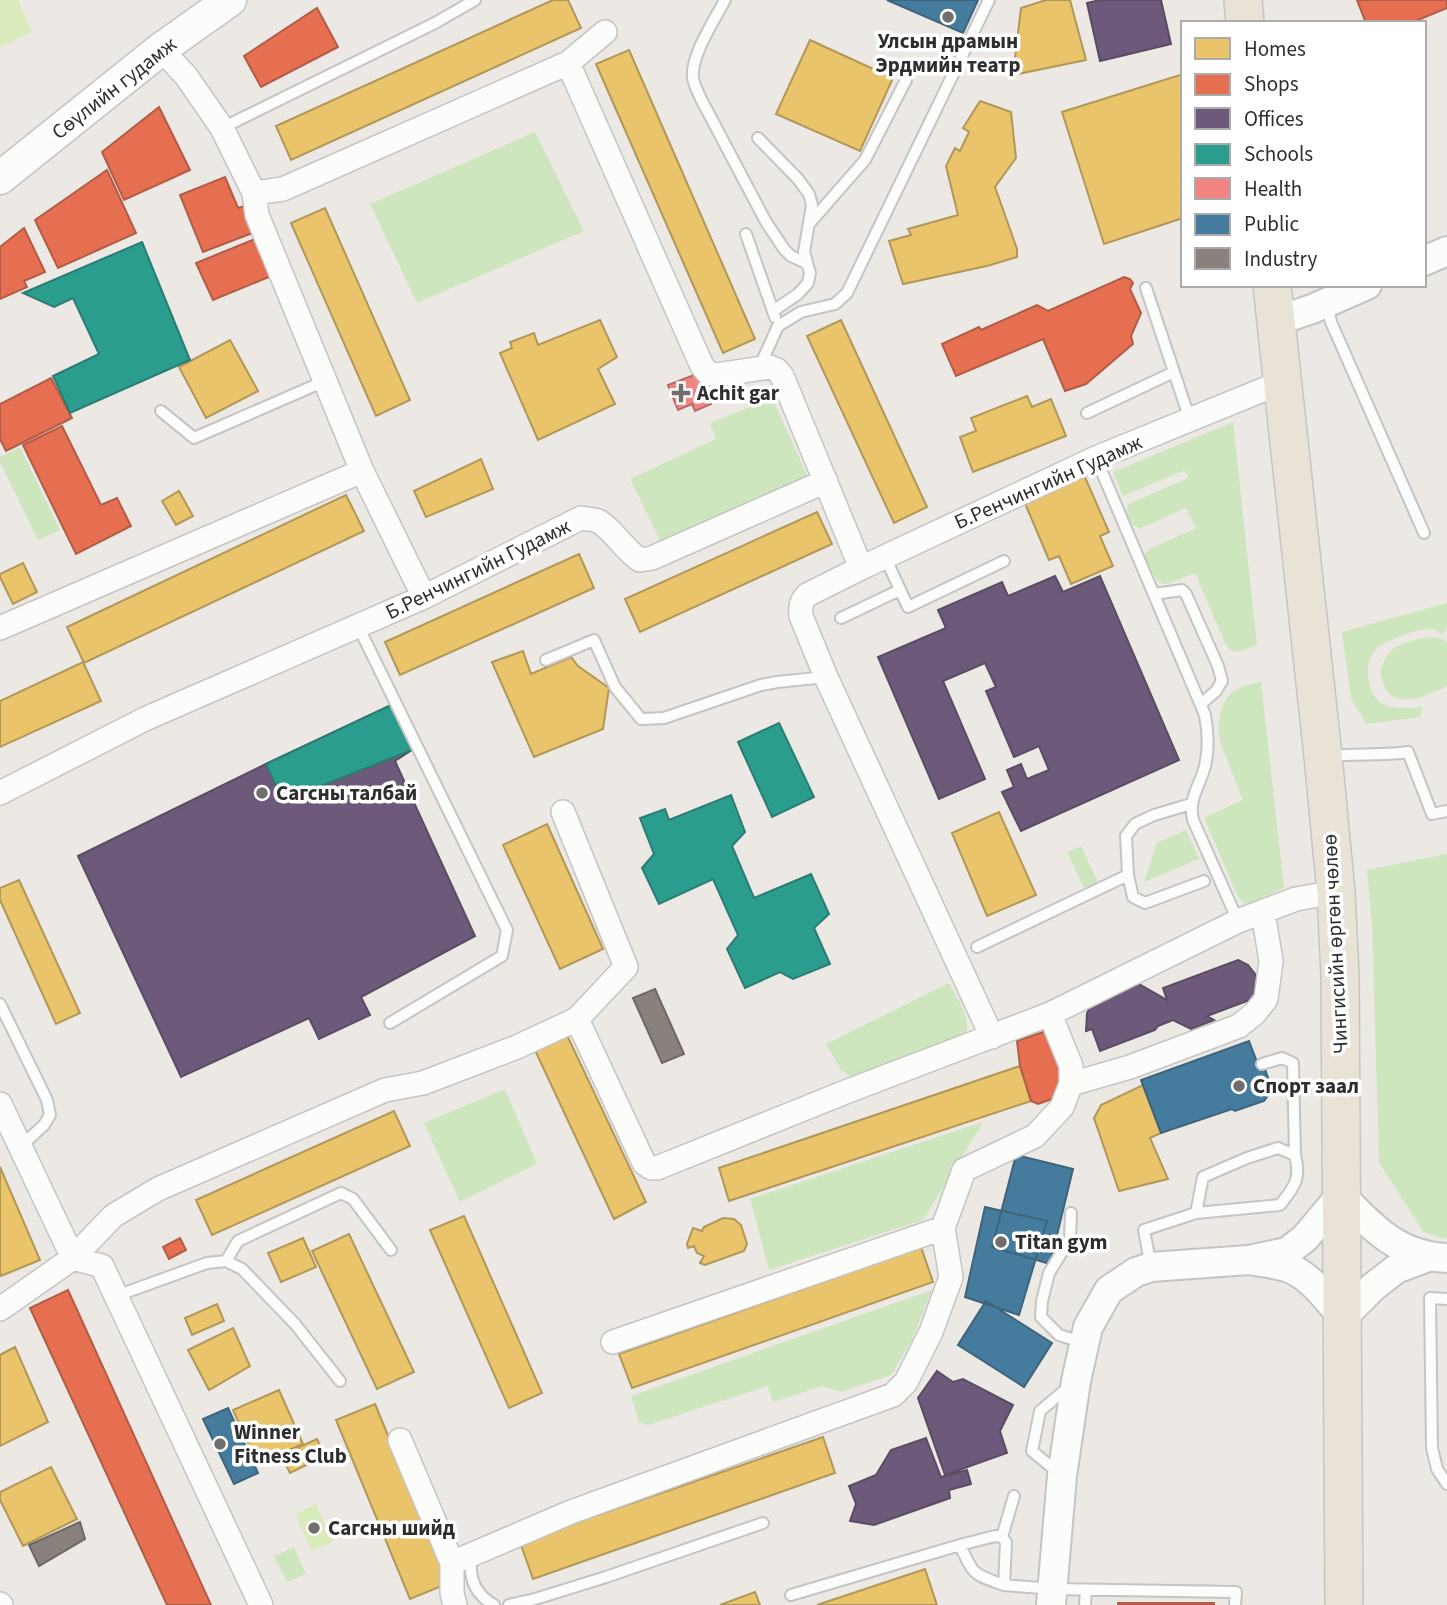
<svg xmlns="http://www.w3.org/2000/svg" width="1447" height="1605" viewBox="0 0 1447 1605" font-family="'Source Sans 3',sans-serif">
<rect width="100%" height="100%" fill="#ece8e4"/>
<path fill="#cee6be" d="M535,132L584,231L417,303L370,204Z
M772,398L808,477L661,542L630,479L716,439L710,423Z
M1233,422L1257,645L1238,652L1230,650L1226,645L1195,573C1160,586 1162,594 1145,557V554L1150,549L1196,528L1186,508L1141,528C1131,528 1125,514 1128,505L1131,503L1188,478L1185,470L1123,496L1113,472Z
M20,447L60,530L38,540L0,462V457Z
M1447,603V626L1443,635C1442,634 1434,629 1433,629C1422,627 1384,641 1376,649C1362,663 1367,695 1383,704C1394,710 1411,707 1422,707L1420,717L1367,724L1351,699L1342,632Z
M1430,637L1443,639L1447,643V686C1433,693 1405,706 1391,695C1385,690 1382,681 1380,674C1385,645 1404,642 1430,637Z
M1261,682L1284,888L1246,905L1238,897L1204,818L1243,800L1220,742C1217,727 1219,701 1233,692C1240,686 1252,684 1261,682Z
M1186,830L1199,859L1144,882L1157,843Z
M1081,846L1099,884L1085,890L1067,852Z
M1447,854V1238L1437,1237L1423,1231L1379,1163L1372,923L1367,870Z
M949,983C956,998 973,1018 965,1034L870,1070L850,1076L841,1070L826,1044Z
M505,1089L537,1164L460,1202L424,1123Z
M983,1122L923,1220L769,1270L750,1199Z
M932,1290L911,1342L891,1375L841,1392L822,1386L773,1402L768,1386L648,1425L639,1422L631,1396Z
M294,1547L306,1574L287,1582L274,1556Z"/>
<path fill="#d9eabb" d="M0,0H18L32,32L0,47Z
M316,1504L333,1542L312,1551L295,1514Z"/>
<path fill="#e9c46a" stroke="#b19758" stroke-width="2" d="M553,0H568L581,28L291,160L276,126Z
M1046,0H1070L1086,60L1013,75L1021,8Z
M810,40L893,78L860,151L776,114Z
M629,50L755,339L723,353L596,64Z
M1183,74V218L1104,244L1062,112Z
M980,101L1011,112L1016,158L995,187L1017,249V257L987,266L903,284L889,241L911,235L908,229L958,215L946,166L955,148L960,151L969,132L963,128Z
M325,208L410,400L376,416L291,223Z
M600,320L617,357L598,369L615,404L538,440L500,353L512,348L510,342L534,333L538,345Z
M841,320L927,507L894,523L807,336Z
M230,340L258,391L206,418L179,367Z
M1027,396L1032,407L1051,399L1066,436L973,472L960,437L976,431L971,418Z
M481,459L493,489L426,517L414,491Z
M1084,475L1109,532L1100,536L1113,566L1071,584L1059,556L1049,560L1024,501Z
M179,491L193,516L176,525L162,501Z
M346,495L364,531L84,663L67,627Z
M817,512L832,544L640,632L625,599Z
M579,554L594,588L400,675L385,642Z
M23,563L37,592L13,604L0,577V574Z
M523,651L531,674L571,657L578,666L609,688L603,729L534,757L492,662Z
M83,662L101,701L0,747V701Z
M999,812L1036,895L987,916L952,833Z
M547,824L603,949L560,969L503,845Z
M19,880L80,1013L56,1024L0,900V888Z
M565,1031L646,1202L614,1219L533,1046Z
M1020,1066L1031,1101L729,1201L719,1168Z
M1143,1085L1161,1133L1150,1138L1168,1179L1119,1191L1094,1118L1101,1105Z
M1143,1085L1161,1133L1150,1138L1168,1179L1119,1191L1094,1118L1101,1105Z
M394,1111L410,1146L212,1235L196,1200Z
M0,1167L40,1260L1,1276L0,1273Z
M464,1216L542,1393L509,1408L430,1230Z
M723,1218L734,1219L741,1225L747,1244L744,1251L705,1265L700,1263L704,1256L697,1253L694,1246L688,1248L687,1244L693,1228L702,1231L704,1227Z
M349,1234L414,1372L377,1389L312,1251Z
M303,1238L316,1267L281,1282L268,1253Z
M921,1247L933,1282L632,1388L619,1354Z
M217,1304L224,1321L192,1335L185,1318Z
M233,1328L250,1366L209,1390L188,1350Z
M15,1347L48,1422L0,1446V1355Z
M279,1390L303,1444L257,1464L233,1410Z
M375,1404L449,1583L410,1599L336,1420Z
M823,1437L835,1473L533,1579L520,1542Z
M317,1439L325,1456L290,1473L281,1455Z
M51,1467L77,1519L23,1546L0,1500V1492Z
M925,1569L937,1605H817Z
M755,1592L760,1605H720Z"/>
<path fill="#e76f51" stroke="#b05c46" stroke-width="2" d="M1357,0H1447V8L1411,23H1366Z
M317,8L338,47L261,87L244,56Z
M159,107L190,170L124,200L102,152Z
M107,170L136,233L58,268L35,220Z
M225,177L238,208L244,206L255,232L203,252L180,195Z
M24,228L45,272L24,281L27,287L0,299V247Z
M260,237L276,274L213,300L196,263Z
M1124,277L1130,279L1133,283L1130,289L1141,313L1131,336L1133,344L1086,384L1065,391L1043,339L956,376L942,344L979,327L981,330L1037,305L1048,311Z
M51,378L72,418L6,451L0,439V404Z
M62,426L101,505L117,498L131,526L76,554L23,445Z
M161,881L235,1037L220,1046L144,888Z
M1046,1031L1064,1081L1058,1097L1038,1104L1031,1101L1020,1066L1017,1041Z
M180,1238L186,1250L169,1259L163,1247Z
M68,1290L211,1605H167L30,1308Z
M1118,1603H1214V1605H1118Z
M1118,1603H1214V1605H1118Z"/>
<path fill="#6d597a" stroke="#5a4c63" stroke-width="2" d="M1100,0H1161L1171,44L1100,61L1087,3Z
M1055,576L1063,592L1100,576L1179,760L1021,831L1002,792L1014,787L1007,770L1021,764L1027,779L1049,770L1039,746L1014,757L986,691L996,687L985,663L943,681L985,779L939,799L878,657L946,628L938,610L1002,582L1008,596Z
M391,705L412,750L395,761L475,936L361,997L370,1015L319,1039L309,1018L181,1077L78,856L266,764Z
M1238,960L1248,965L1255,974L1258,984L1256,992L1250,1000L1207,1016L1214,1020L1191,1029L1173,1020L1158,1026L1155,1030L1100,1051L1092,1029L1086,1031L1087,1013L1093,1003L1102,997L1139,984L1167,1000L1163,988Z
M937,1371L953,1382L963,1379L1013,1405L1000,1431L1007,1453L945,1475L918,1398Z
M926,1438L941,1477L967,1470L971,1484L949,1490L950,1498L874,1525L850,1521L856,1504L849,1486L876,1475L891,1450Z"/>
<path fill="#2a9d8f" stroke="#2b7c72" stroke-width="2" d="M142,242L190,360L70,413L53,376L99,354L73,298L54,307L23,293Z
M391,705L412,750L283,801L266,764Z
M779,723L814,797L772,817L738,742Z
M731,795L745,832L732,846L754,898L811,874L829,914L814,928L830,964L793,979L780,972L745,988L727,949L738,935L713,879L659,904L642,868L654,854L640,818L665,809L669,820Z"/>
<path fill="#f28482" stroke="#b76a69" stroke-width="2" d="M699,373L711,404L695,411L692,404L678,410L668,385Z"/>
<path fill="#457b9d" stroke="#3e647c" stroke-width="2" d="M887,0H978L963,33Z
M1249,1041L1259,1067L1264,1066L1270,1084V1093L1264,1101L1235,1111L1232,1109L1161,1133L1141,1080Z
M1016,1155L1073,1169L1050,1264L992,1247Z
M985,1207L1047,1221L1019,1315L965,1297Z
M986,1301L1052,1343L1024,1387L958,1345Z
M228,1408L258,1473L234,1484L203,1419Z"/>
<path fill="#8a817c" stroke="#6e6865" stroke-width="2" d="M655,989L684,1054L662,1063L633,998Z
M80,1522L85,1539L39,1566L29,1545Z"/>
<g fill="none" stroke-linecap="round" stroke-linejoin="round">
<defs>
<path id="service" d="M725,0C715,19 690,57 693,78C694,85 698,92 701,99L766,222L784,249L791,256L806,263
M222,128L435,23L475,0
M758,138L798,179L809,194L812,205L804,252L810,273L808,283L798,294L773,311
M809,224L865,160L906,80
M746,234L775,317
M1146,288L1190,420
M1327,305L1331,322L1424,533
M759,368L778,326L801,312L835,304L847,293L989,0
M161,411L194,438L325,381
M1087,413L1174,372
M1096,458L1205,715C1208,731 1209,749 1205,766C1200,786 1188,798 1193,820L1238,921
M885,557L908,607L1004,561
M1154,594L1182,590L1186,594L1218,666L1222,681L1216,691L1201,704
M841,618L900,590
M358,626L507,930L502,956L390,1023
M546,660L594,640L615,687L641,719L664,718L761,685L777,682L826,677
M1329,756C1356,753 1382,756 1408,752L1432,814L1447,811
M1191,804L1154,815L1135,824L1126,836L1128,875L1133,897L1145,903L1204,881
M977,947L1128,875
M0,1004L47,1100L50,1115L44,1125L20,1147
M1262,1064L1282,1058L1293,1063L1295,1155
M1071,1213L1070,1239L1049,1273L1042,1301L1041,1317L1059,1335L1072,1339L1081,1347
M226,1261L238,1241L341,1193L353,1199L391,1250
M1151,1267L1144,1230L1196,1213L1280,1205C1295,1186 1301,1179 1295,1155L1278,1148L1247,1158L1203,1177L1196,1213
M116,1296L207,1263L226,1261L242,1269L295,1324L340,1381
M1447,1299L1430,1298L1432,1448L1437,1469L1447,1484
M1060,1474L1032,1451L1040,1411L1071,1385
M1002,1537L1014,1496
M960,1545C974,1576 973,1574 1004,1585
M472,1554C468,1576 474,1594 494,1605
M791,1595L960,1545L995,1536L1002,1537L1006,1542L1004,1585L1053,1589L1236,1592L1235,1605
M509,1605L535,1599L606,1577L763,1523
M1085,1605L1086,1590"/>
<path id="minor" d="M161,49L186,76L222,128L254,193L283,189L568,63L605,32
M568,63L702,366L708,373L716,375L770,367L777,370L782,376L861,568L1096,458L1282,382
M254,193L257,215L362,471L424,597
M861,568L807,595C801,602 800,607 801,616L826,677L992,1037
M0,628L362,471
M0,793L145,719L424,597L581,518C586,519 593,519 598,521C612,528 625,551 640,560L652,558L826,481
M577,1019L644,1163L651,1168H657L848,1091L1050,1014L1238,921L1296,899L1336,892
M1071,1084L1130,1067L1239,1026L1255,1013L1266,999L1271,961L1263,912
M0,1104L73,1258L102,1266L261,1605
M0,1309L73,1258L113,1216L158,1189L385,1090L423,1083L517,1047L577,1019L626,967L563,812
M613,1342L943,1228
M400,1440L452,1563L571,1512L893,1395L906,1382L931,1332L951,1277L943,1228L964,1170L1035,1136L1062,1107L1071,1084V1066L1050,1014
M452,1563V1593L455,1605
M0,1604L1,1605"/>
<path id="tertiary" d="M1424,261L1447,251
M1276,321L1312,309L1367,285
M1255,1261C1266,1263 1278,1264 1289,1268C1311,1276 1327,1300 1343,1317L1373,1287L1396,1269L1428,1257
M1051,1605L1062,1476L1076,1381L1088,1327L1109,1290L1136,1272L1151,1267L1249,1260L1287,1252L1305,1238L1341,1195C1373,1228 1398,1256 1447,1258"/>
<path id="secondary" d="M0,178L161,49L230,0"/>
<path id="trunk" d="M1243,0L1245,23
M1272,285L1323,756L1336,892L1340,975L1344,1605"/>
</defs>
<use href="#service" stroke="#c5c4c5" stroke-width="14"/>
<use href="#minor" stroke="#c5c4c5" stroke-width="26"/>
<use href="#tertiary" stroke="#c5c4c5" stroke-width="32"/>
<use href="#secondary" stroke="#c5c4c5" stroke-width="35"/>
<use href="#trunk" stroke="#c6c5c4" stroke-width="40"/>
<use href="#service" stroke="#fcfcfb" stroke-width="10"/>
<use href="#minor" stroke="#fcfcfb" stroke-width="23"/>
<use href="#tertiary" stroke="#fcfcfb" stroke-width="28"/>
<use href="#secondary" stroke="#fcfcfb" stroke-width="32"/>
<use href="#trunk" stroke="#e9e2d6" stroke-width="37"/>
</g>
<g fill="#706f6e" stroke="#fff" stroke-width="2.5">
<circle cx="948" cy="17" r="7"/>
<path d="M677.5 382.5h7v7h7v7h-7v7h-7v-7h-7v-7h7z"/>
<circle cx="262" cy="793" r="7"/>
<circle cx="1239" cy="1086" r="7"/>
<circle cx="1001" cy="1242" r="7"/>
<circle cx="220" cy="1444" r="7"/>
<circle cx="314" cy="1528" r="7"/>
</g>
<g text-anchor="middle" stroke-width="7" stroke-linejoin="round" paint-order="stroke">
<g font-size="21" font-weight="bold" fill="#2e2e2e" stroke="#fff" text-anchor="start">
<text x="948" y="48" text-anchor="middle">Улсын драмын<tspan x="948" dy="24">Эрдмийн театр</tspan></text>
<text x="697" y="400">Achit gar</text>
<text x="276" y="800">Сагсны талбай</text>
<text x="1253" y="1093">Спорт заал</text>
<text x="1015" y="1249">Titan gym</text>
<text x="234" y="1439">Winner<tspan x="234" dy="24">Fitness Club</tspan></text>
<text x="328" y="1535">Сагсны шийд</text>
</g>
<g font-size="21" fill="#2e2e2e" stroke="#fff">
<text transform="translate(114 88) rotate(-38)" y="7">Сөүлийн гудамж</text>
<text transform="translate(1048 482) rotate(-24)" y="7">Б.Ренчингийн Гудамж</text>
<text transform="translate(478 569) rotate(-26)" y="7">Б.Ренчингийн Гудамж</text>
<text transform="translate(1335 944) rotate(-93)" y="7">Чингисийн өргөн чөлөө</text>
</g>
</g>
<rect x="1181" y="21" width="245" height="266" fill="#ffffff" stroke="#ababab" stroke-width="2"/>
<rect x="1195" y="38" width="35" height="21" fill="#e9c46a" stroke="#ababab" stroke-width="2"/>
<text x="1244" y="56" font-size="21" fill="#2e2e2e">Homes</text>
<rect x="1195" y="74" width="35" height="21" fill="#e76f51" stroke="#ababab" stroke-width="2"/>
<text x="1244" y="91" font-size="21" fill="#2e2e2e">Shops</text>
<rect x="1195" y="108" width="35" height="21" fill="#6d597a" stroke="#ababab" stroke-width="2"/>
<text x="1244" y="126" font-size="21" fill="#2e2e2e">Offices</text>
<rect x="1195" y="144" width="35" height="21" fill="#2a9d8f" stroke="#ababab" stroke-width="2"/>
<text x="1244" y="161" font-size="21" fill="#2e2e2e">Schools</text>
<rect x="1195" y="178" width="35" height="21" fill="#f28482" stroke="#ababab" stroke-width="2"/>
<text x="1244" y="196" font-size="21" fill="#2e2e2e">Health</text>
<rect x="1195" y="214" width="35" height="21" fill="#457b9d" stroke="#ababab" stroke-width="2"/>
<text x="1244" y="231" font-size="21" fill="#2e2e2e">Public</text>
<rect x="1195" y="248" width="35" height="21" fill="#8a817c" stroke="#ababab" stroke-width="2"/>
<text x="1244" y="266" font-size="21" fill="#2e2e2e">Industry</text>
</svg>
